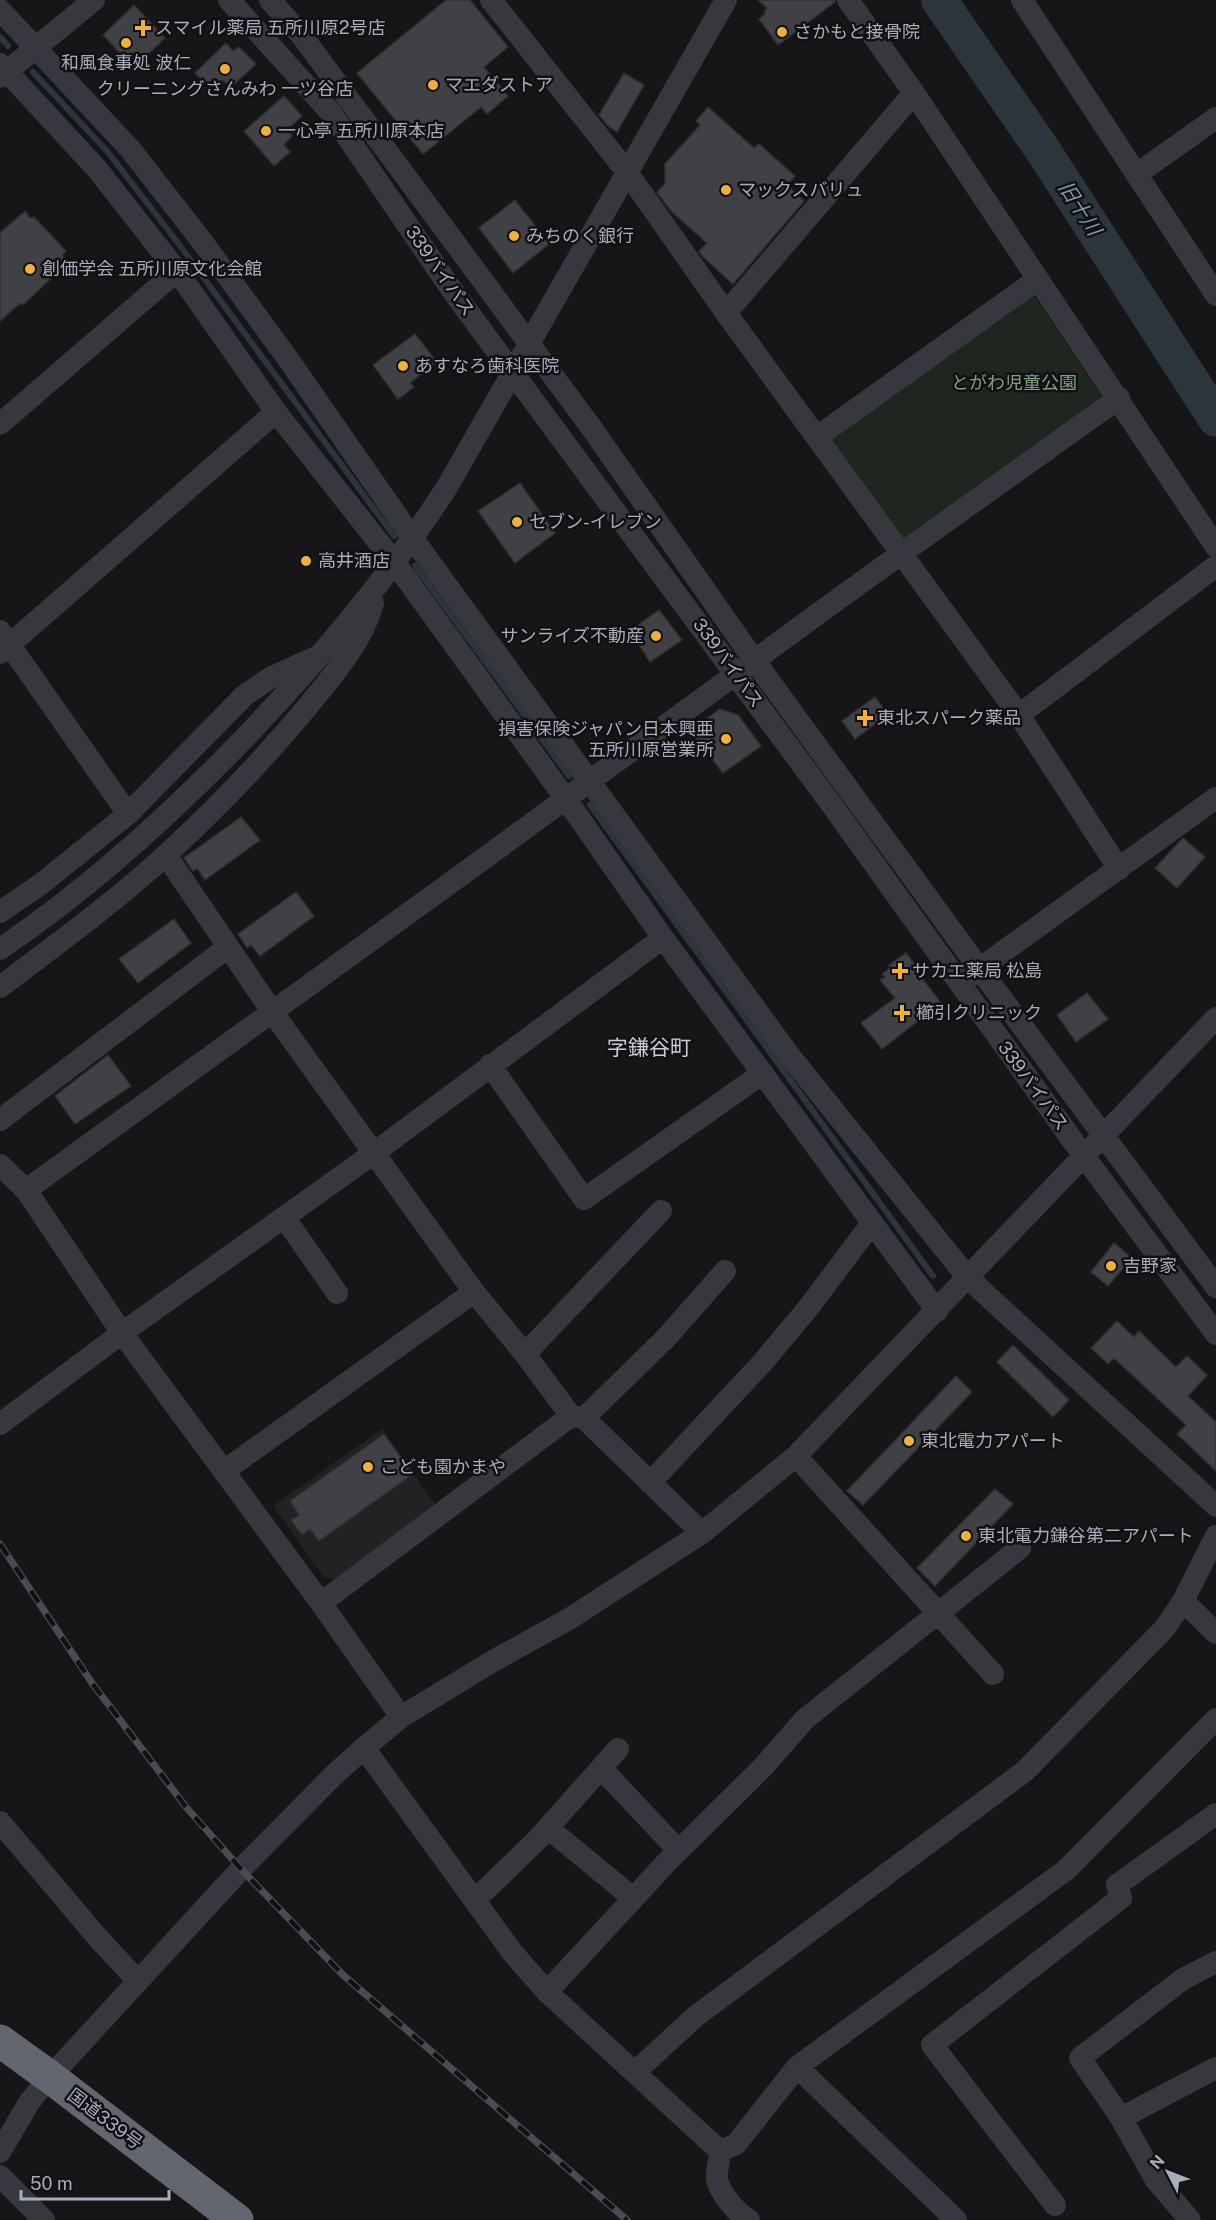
<svg xmlns="http://www.w3.org/2000/svg" width="1216" height="2220" viewBox="0 0 1216 2220" font-family="'Public Sans','Noto Sans JP',sans-serif">
<rect width="100%" height="100%" fill="#161618"/>
<path fill="#222225" d="M382,1429L437,1507L336,1579L324,1577L273,1506Z"/>
<path fill="#1e261f" d="M1032,292L1102,397L905,540L831,440Z"/>
<g fill="none" stroke-linecap="round" stroke-linejoin="round">
<path stroke="#2c353c" stroke-width="6" d="M0,37L8,46
M33,72L107,151L178,243L394,536
M415,566L569,776
M590,805L933,1276"/>
<path stroke="#2c353c" stroke-width="36" d="M939,0L1042,149L1216,419"/>
</g>
<path fill="#404145" stroke="#303034" stroke-width="1.5" d="M446,0H470L508,47L484,67L508,96L487,114L481,107L423,154L357,73Z
M758,0H835V2L778,45L759,19L765,14L764,12L767,8Z
M134,5L165,38L134,68L103,35Z
M226,43L233,51L239,47L256,64L231,87L222,80L210,90L195,73Z
M624,73L644,85L617,132L608,126L599,115Z
M284,96L302,116L287,130L292,136L284,145L290,152L274,166L244,131Z
M708,107L754,148L759,144L795,176L787,185L804,201L733,284L702,256L699,251L707,243L671,211L657,192L665,184V164L700,125L696,121Z
M515,200L549,244L513,273L479,228Z
M25,211L30,218L34,217L66,251L62,255L68,262L24,304H19L0,321V233Z
M415,334L437,362L410,383L414,387L398,399L373,365Z
M520,483L555,533L515,563L478,511Z
M659,610L682,640L650,662L630,631Z
M875,697L888,714L855,739L842,721Z
M720,709L738,715L761,746L723,773L690,731Z
M241,817L260,840L205,880L197,868L193,871L184,858Z
M1183,838L1205,857L1177,888L1155,868Z
M296,892L314,916L260,956L251,945L247,948L238,934Z
M174,919L191,943L138,983L119,959Z
M906,953L918,968L916,970L941,1003L882,1049L861,1023L895,998L880,980L885,977L882,974L891,967L889,965Z
M1087,993L1108,1019L1076,1042L1057,1015Z
M108,1055L131,1086L75,1124L55,1096Z
M1114,1243L1132,1258L1108,1286L1091,1272Z
M1117,1321L1134,1337L1139,1331L1176,1367L1187,1356L1207,1375L1188,1396L1216,1422V1471L1177,1434L1186,1425L1114,1358L1108,1364L1091,1348Z
M1013,1345L1069,1400L1053,1417L997,1362Z
M956,1376L972,1392L863,1505L847,1491Z
M384,1434L413,1474L319,1541L310,1529L302,1535L291,1520L299,1515L290,1501Z
M995,1489L1013,1504L935,1586L917,1568Z"/>
<g fill="none" stroke-linecap="round" stroke-linejoin="round">
<path stroke="#37383d" stroke-width="22" d="M229,0L331,113L454,293L834,808L1083,1155L1216,1334
M270,0L302,36L593,430L754,660L979,968L1216,1287
M491,0L627,172L726,313L1019,715L1119,869
M848,0L914,93L1216,547
M1022,0L1216,295
M0,10L131,150L204,244L288,359L413,539L789,1055L968,1278L1216,1506
M0,64L97,169L177,271L276,412L395,563L566,799L663,938L937,1311
M0,77L94,0
M1137,174L1216,118
M726,313L914,93
M0,424L177,271
M817,437L1038,279
M0,631L128,814
M0,653L276,412
M1019,715L1216,566
M166,855L273,1013L474,1292L525,1354L571,1416
M0,912L41,884L128,814L245,695L270,678L314,658
M0,949C93,886 176,810 254,728C325,653 391,574 447,487L726,0
M968,977L1216,798
M0,987C57,944 115,902 167,854C217,808 265,758 308,706C333,675 362,643 373,603
M490,1065L584,1199L763,1073
M0,1120L228,947
M0,1165L26,1190L122,1333L321,1603L401,1717
M26,1190C270,1015 513,838 755,660C875,571 998,485 1119,398
M284,1217L337,1293
M525,1354L661,1211
M584,1418L666,1338L725,1271
M0,1424L122,1333L374,1153L663,938
M796,1456L993,1674
M224,1471L474,1292
M650,1483L763,1362L809,1307L872,1223
M1183,1601L1216,1633
M321,1603L571,1416L584,1418L702,1533
M364,1748L512,1952L547,1992L720,2151L736,2144L797,2067L1066,1870L1216,1719
M601,1768L678,1850
M0,1822L98,1938L138,1981
M548,1828L633,1898
M475,1900L536,1841L618,1749
M547,1992L665,1864L764,1766L805,1719L1020,1548
M797,2067L956,2220
M635,2072L696,2016L1025,1771L1165,1628L1183,1601L1216,1536
M1121,2118L1216,2068
M720,2151C720,2159 716,2171 717,2179C720,2194 737,2213 749,2220
M0,2152L30,2101L50,2077L241,1869L335,1774L364,1748L401,1717L493,1661L569,1619L702,1533L796,1456L1216,1018
M0,2176L44,2220
M1055,2205L932,2045L1121,1898L1117,1885L1216,1814
M1190,2220L1156,2180L1121,2118L1080,2058L1183,1979L1216,1962"/>
<path stroke="#63666e" stroke-width="33" d="M0,2041L50,2077L237,2220"/>
<defs>
<path id="rail" d="M0,1544L92,1683L186,1807L241,1869L343,1975L627,2220"/>
</defs>
<use href="#rail" stroke="#4a4c52" stroke-width="7"/>
<use href="#rail" stroke="#111113" stroke-width="4.5" stroke-dasharray="14" stroke-linecap="butt"/>
</g>
<g fill="#f2b134" stroke="#111113" stroke-width="2">
<path d="M140 19h6v6h6v6h-6v6h-6v-6h-6v-6h6z"/>
<circle cx="782" cy="32" r="6"/>
<circle cx="126" cy="43" r="6"/>
<circle cx="225" cy="69" r="6"/>
<circle cx="433" cy="85" r="6"/>
<circle cx="266" cy="131" r="6"/>
<circle cx="726" cy="190" r="6"/>
<circle cx="514" cy="236" r="6"/>
<circle cx="30" cy="269" r="6"/>
<circle cx="403" cy="366" r="6"/>
<circle cx="517" cy="522" r="6"/>
<circle cx="306" cy="561" r="6"/>
<circle cx="656" cy="636" r="6"/>
<path d="M862 709h6v6h6v6h-6v6h-6v-6h-6v-6h6z"/>
<circle cx="726" cy="739" r="6"/>
<path d="M897 962h6v6h6v6h-6v6h-6v-6h-6v-6h6z"/>
<path d="M899 1004h6v6h6v6h-6v6h-6v-6h-6v-6h6z"/>
<circle cx="1111" cy="1266" r="6"/>
<circle cx="909" cy="1441" r="6"/>
<circle cx="368" cy="1467" r="6"/>
<circle cx="966" cy="1536" r="6"/>
</g>
<g text-anchor="middle" stroke-width="5" stroke-linejoin="round" paint-order="stroke">
<g font-size="18" fill="#a8adb8" stroke="#111113" text-anchor="start">
<text x="155" y="34">スマイル薬局 五所川原2号店</text>
<text x="794" y="38">さかもと接骨院</text>
<text x="126" y="69" text-anchor="middle">和風食事処 波仁</text>
<text x="445" y="91">マエダストア</text>
<text x="225" y="95" text-anchor="middle">クリーニングさんみわ 一ツ谷店</text>
<text x="278" y="137">一心亭 五所川原本店</text>
<text x="738" y="196">マックスバリュ</text>
<text x="526" y="242">みちのく銀行</text>
<text x="42" y="275">創価学会 五所川原文化会館</text>
<text x="415" y="372">あすなろ歯科医院</text>
<text x="529" y="528">セブン-イレブン</text>
<text x="318" y="567">高井酒店</text>
<text x="644" y="642" text-anchor="end">サンライズ不動産</text>
<text x="877" y="724">東北スパーク薬品</text>
<text x="714" y="735" text-anchor="end">損害保険ジャパン日本興亜<tspan x="714" dy="21">五所川原営業所</tspan></text>
<text x="912" y="977">サカエ薬局 松島</text>
<text x="916" y="1019">櫛引クリニック</text>
<text x="1123" y="1272">吉野家</text>
<text x="921" y="1447">東北電力アパート</text>
<text x="380" y="1473">こども園かまや</text>
<text x="978" y="1542">東北電力鎌谷第二アパート</text>
</g>
<g font-size="18" fill="#a8adb8" stroke="#111113">
<text transform="translate(440 271) rotate(55)" y="6">339バイパス</text>
<text transform="translate(728 663) rotate(54)" y="6">339バイパス</text>
<text transform="translate(1033 1086) rotate(54)" y="6">339バイパス</text>
<text transform="translate(105 2119) rotate(37)" y="6">国道339号</text>
</g>
<g font-size="18" fill="#7fa381" stroke="#111113">
<text x="1014" y="389">とがわ児童公園</text>
</g>
<g font-size="20" font-style="italic" fill="#7f9bb3" stroke="#111113">
<text transform="translate(1080 208) rotate(57)" y="7">旧十川</text>
</g>
<g font-size="21" fill="#c9ccd4" stroke="#111113">
<text x="649" y="1055">字鎌谷町</text>
</g>
</g>
<g transform="translate(1168 2172) rotate(312)" stroke="#111113" stroke-width="4.5" paint-order="stroke">
<path d="M0-4.5L10 22L0 15L-10 22Z" fill="#a8adb8"/>
<text y="-9" font-size="16" font-weight="bold" text-anchor="middle" fill="#a8adb8">N</text>
</g>
<path d="M21 2190v9h148v-9" fill="none" stroke="#a8adb8" stroke-width="3"/>
<text x="30" y="2190" font-size="18" fill="#a8adb8" stroke="#111113" stroke-width="4.5" paint-order="stroke">50 m</text>
</svg>
